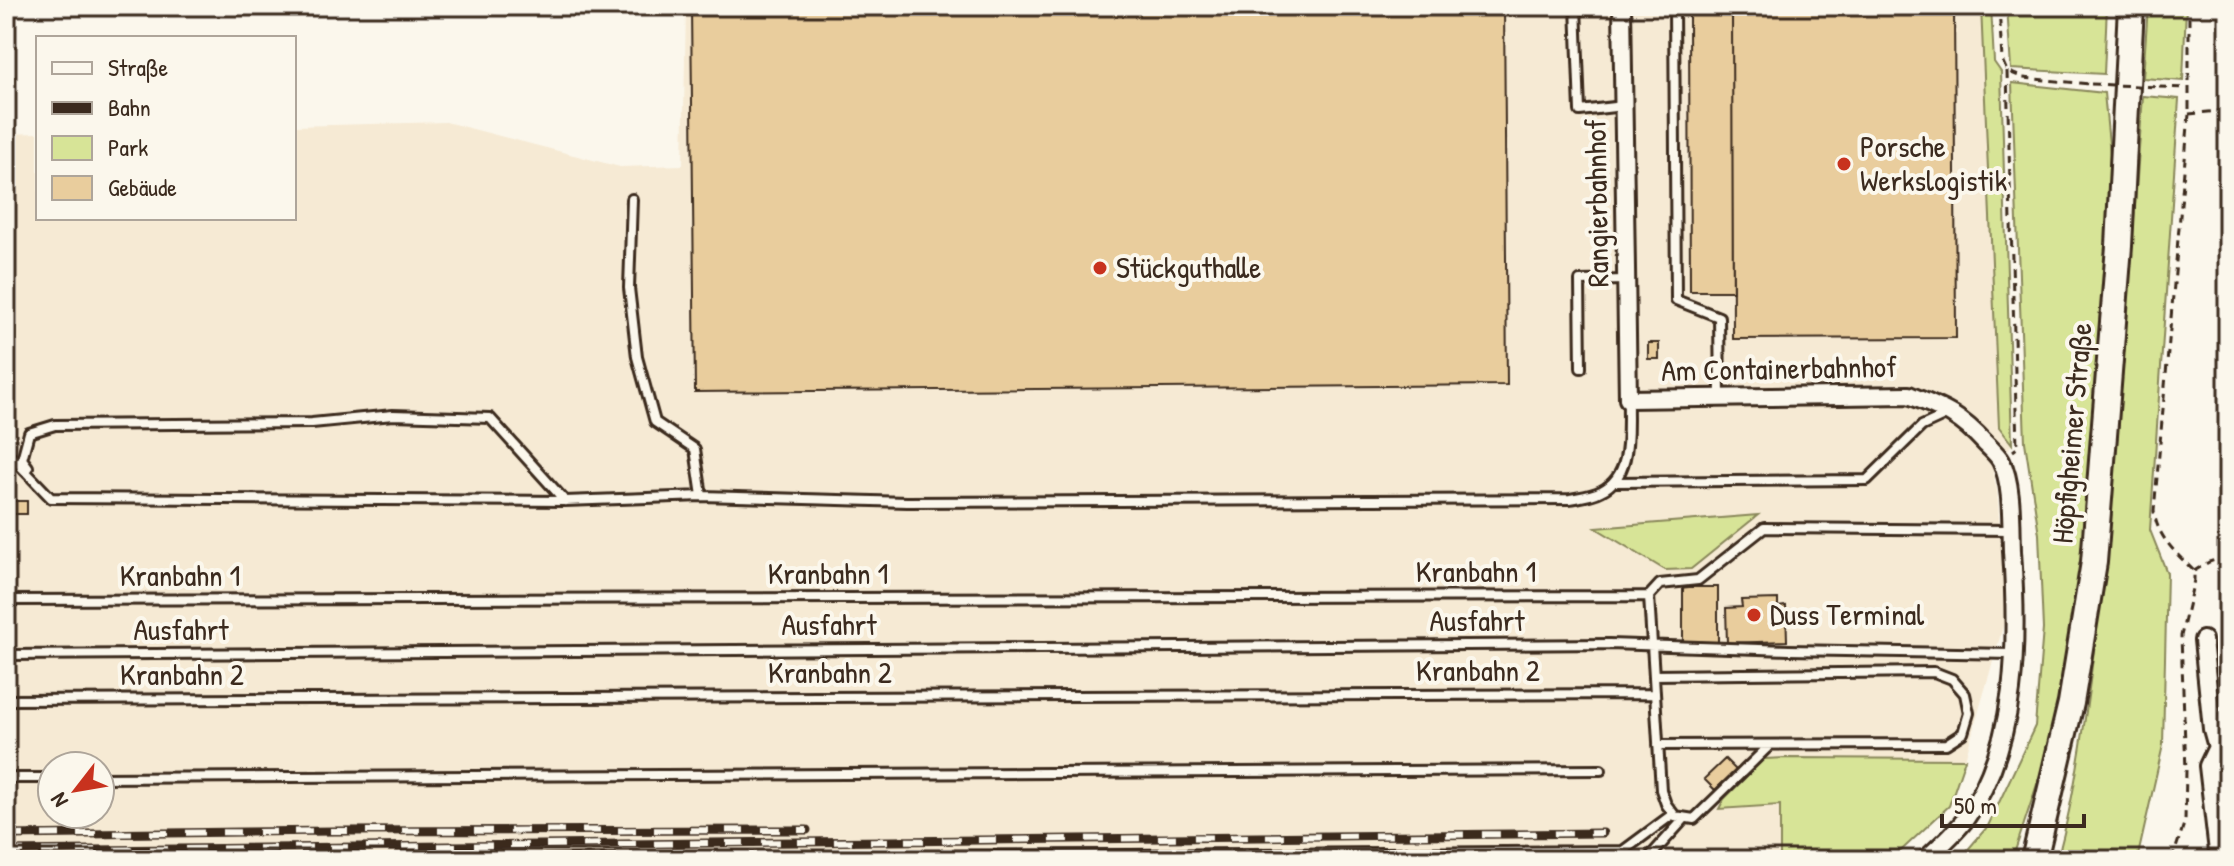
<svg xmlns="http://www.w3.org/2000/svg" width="2234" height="866" viewBox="0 0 2234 866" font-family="'Patrick Hand',sans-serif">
<rect width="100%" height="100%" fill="#fbf7ec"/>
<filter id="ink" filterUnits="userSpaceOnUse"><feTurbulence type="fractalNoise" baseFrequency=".0125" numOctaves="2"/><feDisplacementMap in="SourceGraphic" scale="16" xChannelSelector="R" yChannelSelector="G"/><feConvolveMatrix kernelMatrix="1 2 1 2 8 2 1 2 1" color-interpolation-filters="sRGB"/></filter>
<g filter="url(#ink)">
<path fill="#f6ead4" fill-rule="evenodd" d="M686,6H1981L1999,427L2012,444L1993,473L1997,489L2006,616L1965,759H1764L1724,799L1720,809L1781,805L1780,860H6V134L38,133V218H294V126L446,122L620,167L683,165ZM52,766H100V814H52Z"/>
<path fill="#d7e497" stroke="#89875a" stroke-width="2" d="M1981,6H1991L1994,62L2001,72L2012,444L1999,427Z
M2007,6H2107L2104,74L2011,69Z
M2148,6H2186L2183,81L2143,78Z
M2012,83L2104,93L2111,165L2104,320L2079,583L2052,739L2012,860H1959L1988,826L2035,726L2043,629L2039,534L2025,442Z
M2143,96L2179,99L2150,530L2167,573L2163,745L2137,860H2057C2079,782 2089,690 2099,609C2120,439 2130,267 2143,96Z
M1758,515L1691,569L1665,570L1596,528Z
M1786,758L1965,759L1949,806L1891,860H1780V805L1719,809L1724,799L1764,759Z"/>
<path fill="#e9cd9d" stroke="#3b2a1e" stroke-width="2" d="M691,6H1504L1507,385L695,392Z
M1732,6H1954L1956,338L1733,339Z
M1689,15H1732L1733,291H1690Z
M1648,343H1659V359H1648Z
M9,501H27V514H9Z
M1683,587H1718V642H1683Z
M1778,599V607L1786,606L1787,641L1727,643L1726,608L1742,607L1741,600Z
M1725,759L1736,770L1715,790L1704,779Z"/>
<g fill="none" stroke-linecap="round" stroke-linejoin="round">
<defs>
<path id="service" d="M1576,6L1580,111L1623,106
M1674,6L1676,300L1719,317L1720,397
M632,199L629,288L637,357L655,422L695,449L702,496
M1581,368L1580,281L1626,280
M6,451L51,498L565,501L702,496L907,502L1570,499C1580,497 1592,496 1601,491C1634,475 1627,430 1628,399
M28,467L22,459L29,433L55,425L312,423L393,415L490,418L565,501
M1615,482L1867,480L1922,426L1950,413
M6,600L1649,596
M6,655L1609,644L1789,650L2013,654
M1654,675L1934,672L1952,679L1965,694L1969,713L1963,733L1946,744L1658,745
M6,700L1655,694
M1769,746L1694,819L1675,816L1666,804L1661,790L1649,596L1660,584L1698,580L1764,528L2011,530
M6,778H52
M100,778L1601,770
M508,860L1623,851L1673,814
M1647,860L1685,818"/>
<path id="minor" d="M1622,6L1628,399L1909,395C1943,409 1960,415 1985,443C1990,448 1998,455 2001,461C2013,484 2011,526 2012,551C2018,641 2019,745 1964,821C1953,835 1938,848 1925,860
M2203,640L2212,729L2217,747L2208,766L2219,860"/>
<path id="secondary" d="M2034,860L2071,703L2094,562L2119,246L2131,6"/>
</defs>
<use href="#service" stroke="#3b2a1e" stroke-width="14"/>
<use href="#minor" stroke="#3b2a1e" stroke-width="22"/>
<use href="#secondary" stroke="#3b2a1e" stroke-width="30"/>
<path stroke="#3b2a1e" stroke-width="3" stroke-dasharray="8 6" stroke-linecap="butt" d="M1999,6L2002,60L2007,71L2023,78L2091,84
M2007,71L2017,448L2013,451
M2159,87L2187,88
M2189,114L2228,110
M2194,571L2209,562L2228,556
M2172,860L2185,821L2186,771L2181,636L2194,580V571C2176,553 2157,537 2154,511L2189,114V6"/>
<use href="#service" stroke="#fbf7ec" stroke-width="8"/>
<use href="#minor" stroke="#fbf7ec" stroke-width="16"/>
<use href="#secondary" stroke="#fbf7ec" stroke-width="24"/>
<defs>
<path id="rail" d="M6,835L335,831L807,830
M6,851L1603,833"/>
</defs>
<use href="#rail" stroke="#3b2a1e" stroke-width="9"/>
<use href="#rail" stroke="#fbf7ec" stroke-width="6" stroke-dasharray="18" stroke-linecap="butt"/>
<path stroke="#3b2a1e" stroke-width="3" stroke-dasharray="8 6" stroke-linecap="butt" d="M2091,84L2159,87"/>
</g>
</g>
<g fill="#c8321e" stroke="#fbf7ec" stroke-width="3">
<circle cx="1844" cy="164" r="8"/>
<circle cx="1100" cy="268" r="8"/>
<circle cx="1754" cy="615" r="8"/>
</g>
<g text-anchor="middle" stroke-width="8" stroke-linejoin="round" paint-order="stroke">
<g font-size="30" fill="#3b2a1e" stroke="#fbf7ec" text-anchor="start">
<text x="1860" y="157">Porsche<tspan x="1860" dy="34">Werkslogistik</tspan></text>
<text x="1116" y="278">Stückguthalle</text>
<text x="1770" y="625">Duss Terminal</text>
</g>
<g font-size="30" fill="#3b2a1e" stroke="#fbf7ec">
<text transform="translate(1597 203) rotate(-91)" y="10">Rangierbahnhof</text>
<text transform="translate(1779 369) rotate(-1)" y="10">Am Containerbahnhof</text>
<text transform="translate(2072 433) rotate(-85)" y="10">Höpfigheimer Straße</text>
<text x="1476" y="582">Kranbahn 1</text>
<text x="828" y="584">Kranbahn 1</text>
<text x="180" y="586">Kranbahn 1</text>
<text x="1477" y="631">Ausfahrt</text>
<text x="829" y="635">Ausfahrt</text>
<text x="181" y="640">Ausfahrt</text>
<text x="1478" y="681">Kranbahn 2</text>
<text x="830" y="683">Kranbahn 2</text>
<text x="182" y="685">Kranbahn 2</text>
</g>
</g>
<rect width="2234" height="866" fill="none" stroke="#fbf7ec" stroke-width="32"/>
<rect x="16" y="16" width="2202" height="834" fill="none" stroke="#3b2a1e" stroke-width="3" filter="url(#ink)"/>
<rect x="36" y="36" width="260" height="184" fill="#fbf7ec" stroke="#aea59a" stroke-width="2"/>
<rect x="52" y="62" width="40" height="12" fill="#fbf7ec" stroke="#aea59a" stroke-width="2"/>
<text x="108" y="76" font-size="24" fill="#3b2a1e">Straße</text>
<rect x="52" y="102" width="40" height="12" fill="#3b2a1e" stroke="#aea59a" stroke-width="2"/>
<text x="108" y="116" font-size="24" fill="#3b2a1e">Bahn</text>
<rect x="52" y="136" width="40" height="24" fill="#d7e497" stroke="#aea59a" stroke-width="2"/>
<text x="108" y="156" font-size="24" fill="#3b2a1e">Park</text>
<rect x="52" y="176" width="40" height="24" fill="#e9cd9d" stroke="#aea59a" stroke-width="2"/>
<text x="108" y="196" font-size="24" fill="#3b2a1e">Gebäude</text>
<g transform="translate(76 790) rotate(239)"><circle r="38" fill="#fbf7ec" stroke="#aea59a" stroke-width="2"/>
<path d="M0-6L14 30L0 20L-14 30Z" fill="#c8321e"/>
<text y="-12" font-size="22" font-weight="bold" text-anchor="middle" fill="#3b2a1e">N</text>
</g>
<path d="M1942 814v12h142v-12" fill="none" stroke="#3b2a1e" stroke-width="4"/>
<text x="1954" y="814" font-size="24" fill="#3b2a1e" stroke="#fbf7ec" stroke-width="6" paint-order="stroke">50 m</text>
</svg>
